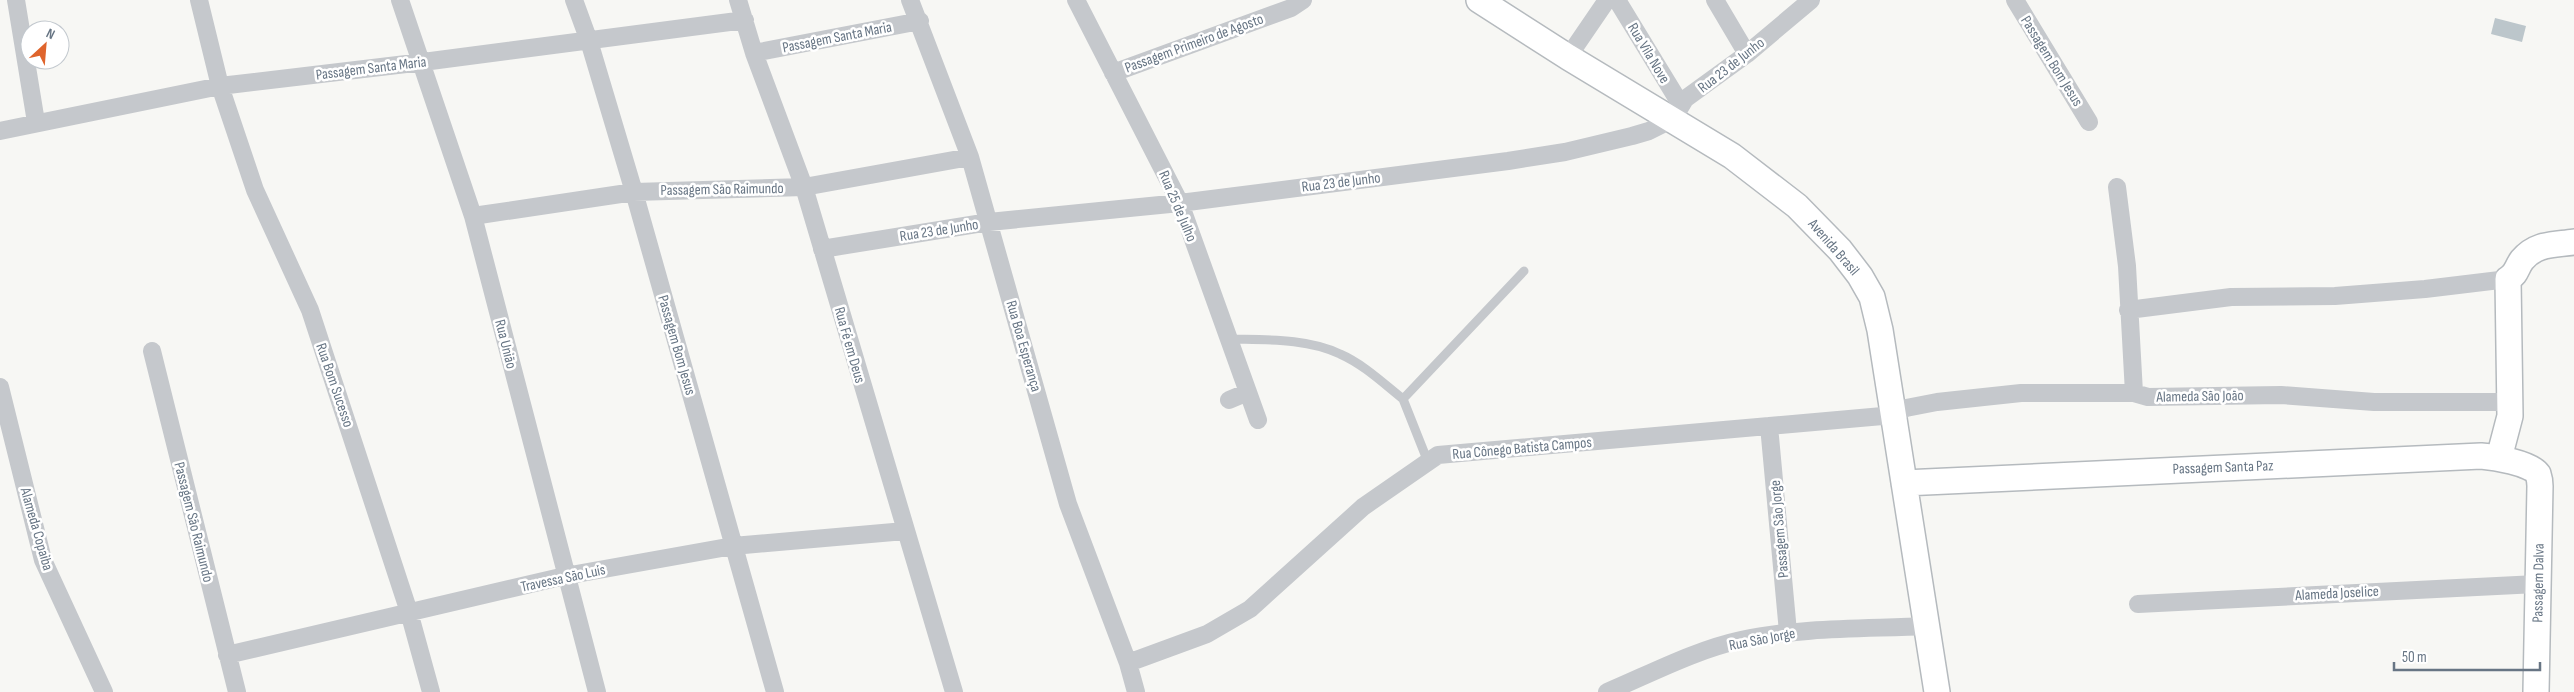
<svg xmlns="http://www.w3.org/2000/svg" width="2574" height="692" viewBox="0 0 2574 692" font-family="'Sofia Sans Condensed',sans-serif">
<rect width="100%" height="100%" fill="#f7f7f4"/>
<path fill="#bcc6cb" d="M2495,18L2526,26L2522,42L2491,34Z"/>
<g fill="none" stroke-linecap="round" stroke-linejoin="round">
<defs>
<path id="secondary" d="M1479,0L1568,57L1732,156L1797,206L1840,250L1860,276L1872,297L1880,330L1937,692
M2499,458L2510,416L2508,279C2517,274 2516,268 2522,260C2536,243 2554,245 2574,242
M1904,483L2481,456C2493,457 2531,463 2538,474C2539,477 2540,482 2540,486L2536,692"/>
</defs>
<use href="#secondary" stroke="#b5babe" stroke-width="28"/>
<path stroke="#c5c8cc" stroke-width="9" d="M1229,339C1265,340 1307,338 1340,354C1363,364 1383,383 1403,399
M1428,462L1403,399L1524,271"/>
<path stroke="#c5c8cc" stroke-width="18" d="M16,0L36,122
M199,0L220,86L255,190L310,310L409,612L431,692
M400,0L473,216L597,692
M574,0L589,41L634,192L775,692
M738,0L754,53L804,187L954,692
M910,0L970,157L1068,504L1128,663L1136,692
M1076,0L1180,203L1258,420
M1617,0L1681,105
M1715,0L1747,54
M2015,0L2089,122
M754,53L920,21
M1568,57L1607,0
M1113,73L1291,8L1303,0
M0,131L220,86L423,62L745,20
M2117,187L2127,266L2134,393
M473,216L634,192L804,187L970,157
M822,249L989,222L1180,203L1508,161L1565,152L1632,136L1649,131L1673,119L1685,99L1747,54L1811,0
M2128,310L2231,297L2335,296L2425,289L2508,279
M152,351L237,692
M0,387L43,560L104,692
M1229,400L1248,392
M1769,426L1788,632
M2138,604L2537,584
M227,655L565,576L733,546L905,531
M1128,663L1207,634L1250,609L1363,507L1438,455L1894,415L1906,408L1937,402L2021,393H2134L2148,397L2281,395L2374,402H2510
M1607,692C1650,674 1695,650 1741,640C1802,627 1865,629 1927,626"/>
<use href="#secondary" stroke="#fff" stroke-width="25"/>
</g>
<g text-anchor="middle" stroke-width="5" stroke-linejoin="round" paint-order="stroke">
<g font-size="15" fill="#677584" stroke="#fff">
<text transform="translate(837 37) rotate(-11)" y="5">Passagem Santa Maria</text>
<text transform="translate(1194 43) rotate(-20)" y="5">Passagem Primeiro de Agosto</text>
<text transform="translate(1649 53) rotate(59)" y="5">Rua Vila Nove</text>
<text transform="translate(2052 61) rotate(58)" y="5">Passagem Bom Jesus</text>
<text transform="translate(1731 65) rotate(-38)" y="5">Rua 23 de Junho</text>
<text transform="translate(371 68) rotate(-7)" y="5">Passagem Santa Maria</text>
<text transform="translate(1341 182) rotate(-7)" y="5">Rua 23 de Junho</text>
<text transform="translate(722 189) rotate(-1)" y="5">Passagem São Raimundo</text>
<text transform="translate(1178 206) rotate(67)" y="5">Rua 25 de Julho</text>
<text transform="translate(939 230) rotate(-9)" y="5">Rua 23 de Junho</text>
<text transform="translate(1834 247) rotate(49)" y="5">Avenida Brasil</text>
<text transform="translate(506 344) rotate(76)" y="5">Rua União</text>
<text transform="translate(677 345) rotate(74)" y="5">Passagem Bom Jesus</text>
<text transform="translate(850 345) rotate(74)" y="5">Rua Fé em Deus</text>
<text transform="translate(1024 346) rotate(74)" y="5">Rua Boa Esperança</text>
<text transform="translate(335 385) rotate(71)" y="5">Rua Bom Sucesso</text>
<text transform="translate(2200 396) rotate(-1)" y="5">Alameda São João</text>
<text transform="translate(1522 448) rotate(-5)" y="5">Rua Cônego Batista Campos</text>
<text transform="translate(2223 467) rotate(-2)" y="5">Passagem Santa Paz</text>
<text transform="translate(194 522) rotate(76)" y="5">Passagem São Raimundo</text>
<text transform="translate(37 529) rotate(74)" y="5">Alameda Copaiba</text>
<text transform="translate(1779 529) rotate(-95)" y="5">Passagem São Jorge</text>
<text transform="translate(563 578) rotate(-12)" y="5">Travessa São Luís</text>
<text transform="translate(2538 583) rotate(-89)" y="5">Passagem Dalva</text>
<text transform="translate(2337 593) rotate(-3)" y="5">Alameda Joselice</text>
<text transform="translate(1762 639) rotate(-11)" y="5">Rua São Jorge</text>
</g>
</g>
<g transform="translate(45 45) rotate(26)"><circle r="24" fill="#ffffff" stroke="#c2c8ce"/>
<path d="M0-4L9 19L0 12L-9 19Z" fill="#df642c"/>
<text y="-8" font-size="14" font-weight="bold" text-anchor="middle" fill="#677584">N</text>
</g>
<path d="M2394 662v8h146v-8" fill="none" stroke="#677584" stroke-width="2.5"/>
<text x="2402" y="662" font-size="15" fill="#677584" stroke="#ffffff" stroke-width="4" paint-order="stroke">50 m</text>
</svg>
